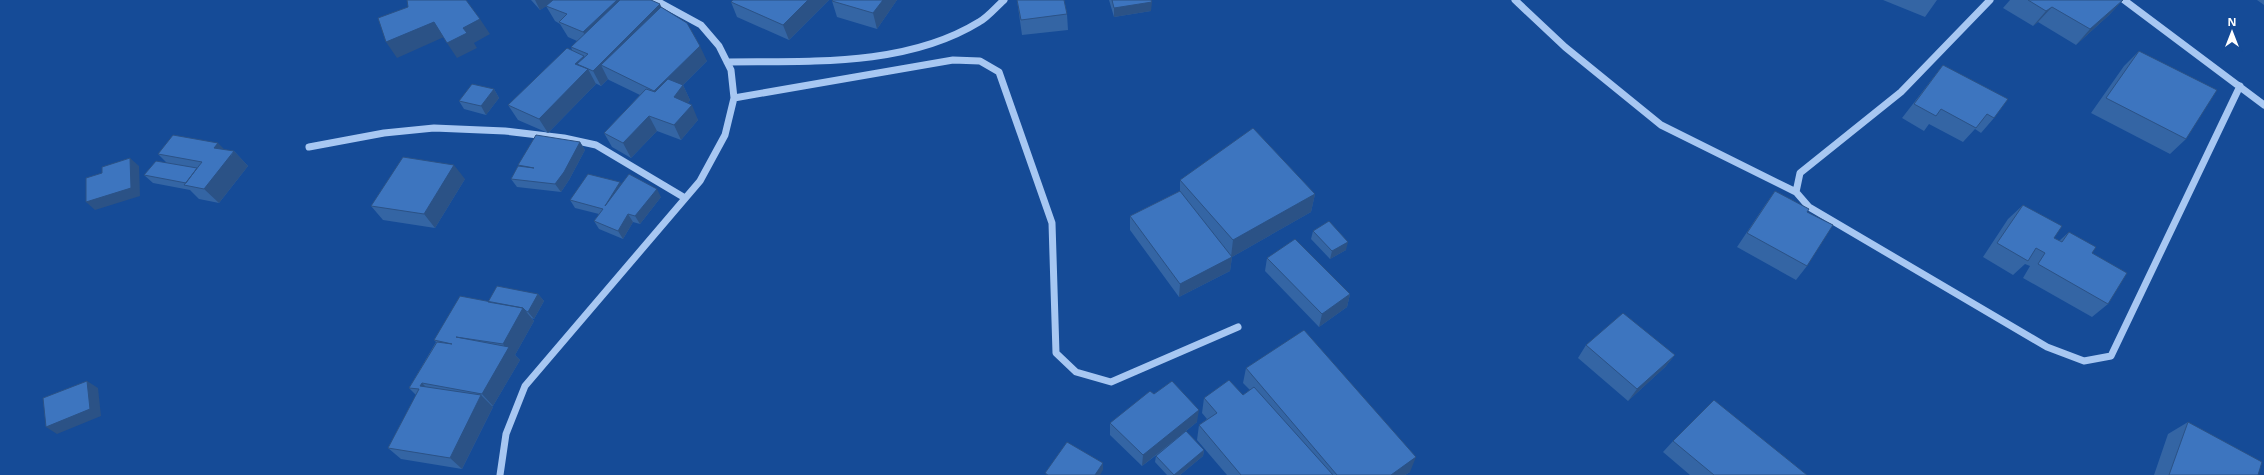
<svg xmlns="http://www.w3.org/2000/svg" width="2264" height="475" viewBox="0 0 2264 475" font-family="'Open Sans',sans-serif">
<rect width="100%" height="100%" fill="#154b97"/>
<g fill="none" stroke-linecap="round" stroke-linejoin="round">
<path stroke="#a7c7f2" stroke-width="7" d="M1515,0L1565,47L1661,125L1796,192
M1990,0L1901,92L1800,173L1796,192L1809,207L2047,347L2084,361L2111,356L2240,86
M2124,0L2264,105
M727,62C809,61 906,67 979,22C988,17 996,7 1004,0
M734,98L953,60L980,61L999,72L1052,223L1056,353L1076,372L1111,382L1238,327
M309,147L384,133L434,128L505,131L564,138L596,145L685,198
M500,475L506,434L525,386L700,181L725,135L734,98L731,70L719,46L701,25L655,0"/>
</g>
<path fill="#3465a4" d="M531,0H651L662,8L707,61L683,85L690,100L688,103L698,120L681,140L657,131L631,158L612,147L604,133L640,95L609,80L608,79L601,86L595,83L596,84L548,133L518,120L508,105L572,50L571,47L577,41L568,37L560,24L555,21L546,6L540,10Z
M829,0L789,40L737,17L731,2Z
M897,0L877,29L837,17L832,1Z
M1017,0H1064L1067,14L1068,30L1022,35Z
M1109,0H1151V11L1114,17Z
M1883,0H1937L1925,17Z
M2010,0H2123L2109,15L2076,45L2038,22L2033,26L2003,8Z
M2257,0H2264V5Z
M2139,51L2186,139L2170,154L2091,113L2124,66Z
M1943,65L1994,118L1981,133L1975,129L1963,142L1929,124L1924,131L1902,118Z
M494,89L499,98L486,115L464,109L459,101Z
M580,142L585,150L569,180L561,192L517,187L511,179L519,166L518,165Z
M225,150L234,151L248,166L219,203L199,199L190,190L153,183L144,175L167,163L158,154Z
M465,179L435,228L383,220L371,206Z
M1180,180L1315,194L1311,212L1232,257L1230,271L1179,297L1130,230V216L1180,191Z
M621,184L661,197L640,224L633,222L623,239L599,229L594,221L599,214L575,208L570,200Z
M1775,191L1807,266L1796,280L1737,247L1765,205Z
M2023,205L2054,238L2059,241L2069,232L2092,253L2108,304L2092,317L2023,278L2030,266L2025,264L2013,275L1983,257L2008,219Z
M1313,231L1346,250L1330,259L1311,239Z
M1267,258L1350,294L1347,307L1319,327L1265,271Z
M538,294L544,301L534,319L532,318L534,321L515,355L520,360L493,406H491L493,407L462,469L401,459L388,448L416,395L409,388L436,342L434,340L488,302Z
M1586,345L1675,355L1665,367L1628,401L1578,358Z
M1246,368L1410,472L1405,475H1227L1197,440L1199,425L1207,419L1202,413L1204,398L1243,395L1250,390L1243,383Z
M1154,394L1197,422L1186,431L1204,450L1203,456L1180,475H1167L1155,462L1156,456L1163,450L1142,466L1110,435V423Z
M2188,422L2258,475H2154L2168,434Z
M1673,441L1807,475H1690L1663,452Z"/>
<path fill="#2b5286" d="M535,0H554V2L540,10Z
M617,0H636L592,47L583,32Z
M808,0H829L789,40L783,25Z
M883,0H897L877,29L873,13Z
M2123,0L2109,15L2076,45L2090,29Z
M1152,2L1151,11L1114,17V8Z
M660,4L667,19L601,65L608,79L601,86L593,71Z
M2052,7L2038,22L2033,26L2046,11Z
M480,19L490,34L474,43L477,48L457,58L447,43L463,28Z
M434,22L444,37L397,58L386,42Z
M700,46L707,61L662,106L654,91Z
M584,56L592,70L577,64L583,74L588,69L596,84L548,133L539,119L575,64Z
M683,85L690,100L681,112L674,97Z
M494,89L499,98L486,115L481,106Z
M692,105L698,120L681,140L674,125Z
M649,116L657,131L631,158L623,143Z
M580,142L585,150L569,180L561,192L555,184Z
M218,143L231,156L234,151L248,166L219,203L204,189L214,148Z
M130,158L139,166L140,196L95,210L86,202Z
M454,165L465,179L435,228L424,214Z
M620,182L625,190L605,206Z
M657,189L661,197L640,224L635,216Z
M1315,194L1311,212L1232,257L1230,271L1179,297L1180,284L1231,257L1233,240Z
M628,214L633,222L623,239L618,231Z
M1348,242L1346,250L1330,259L1332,251Z
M538,294L544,301L534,319L528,312Z
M1350,294L1347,307L1319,327L1322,314Z
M523,308L534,321L515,355L520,360L493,406L482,394L507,350L503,344Z
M1675,355L1665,367L1628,401L1637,389Z
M87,381L98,388L101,416L57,434L46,427Z
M422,383L434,395L420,386Z
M481,395L493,407L462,469L450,458Z
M1199,410L1197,422L1142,466L1143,455Z
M1204,450L1203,456L1180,475H1174Z
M1416,457L1410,472L1405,475H1391Z
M1103,463V470L1100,475H1095Z"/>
<path fill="#3d75bf" stroke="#2b5286" d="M407,0H466L480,19L463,28L467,33L447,43L434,22L386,42L378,18L408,7Z
M553,0H617L583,32L559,22L567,14L546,6Z
M620,0H651L660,4L593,71L577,64L588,54L571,47Z
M733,0H808L783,25L731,2Z
M833,0H883L873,13L832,1Z
M1017,0H1064L1067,14L1021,20Z
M1112,0H1151L1152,2L1114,8Z
M2028,0H2123L2090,29L2052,7L2046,11Z
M661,7L687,23L700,46L654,91L601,65Z
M567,48L584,56L575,64L588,69L539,119L508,105Z
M2139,51L2217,90L2186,139L2106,98Z
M1943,65L2008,99L1994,118L1987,114L1976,128L1941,109L1936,116L1914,104Z
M668,79L683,85L674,97L692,105L674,125L649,116L623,143L604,133L646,89L655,92Z
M472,84L494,89L481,106L459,101Z
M1253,128L1315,194L1233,240L1180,180Z
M173,135L218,143L214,148L234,151L204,189L184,185L202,162L158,154Z
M536,135L580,142L564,172L555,184L511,179L518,166L534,168L518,165Z
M403,157L454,165L424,214L371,206Z
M130,158L131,188L86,202V178L102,173V167Z
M156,161L197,168L186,183L144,175Z
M588,174L620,182L605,206L629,174L657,189L635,216L628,214L618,231L594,221L603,209L570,200Z
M1180,191L1232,257L1180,284L1130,216Z
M1775,191L1809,209L1807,212L1833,225L1807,266L1747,233Z
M2023,205L2062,226L2054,238L2062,242L2069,232L2096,247L2092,253L2127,273L2108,304L2038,264L2045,253L2036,248L2028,261L1997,243Z
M1329,221L1348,242L1332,251L1313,231Z
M1295,239L1350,294L1322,314L1267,258Z
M497,286L538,294L528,312L526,311L523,308L488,302Z
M460,296L523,308L503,344L456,337L509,347L482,394L422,383L420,386L481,395L450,458L388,448L419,389L409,388L437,342L452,344L434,340Z
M1623,313L1675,355L1637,389L1586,345Z
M1304,330L1416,457L1391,475H1337L1246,368Z
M1229,380L1243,395L1254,387L1333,475H1241L1199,425L1217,413L1204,398Z
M87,381L90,409L46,427L43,398Z
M1172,381L1199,410L1143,455L1110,423L1150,391L1154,394Z
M1714,400L1807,475H1714L1673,441Z
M2188,422L2262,462L2258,475H2169Z
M1186,431L1204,450L1174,475L1156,456Z
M1067,442L1103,463L1095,475H1048L1045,473Z"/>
<g transform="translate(2232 32)" stroke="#154b97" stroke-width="3" paint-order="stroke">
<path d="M0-3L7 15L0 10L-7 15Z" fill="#ffffff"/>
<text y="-6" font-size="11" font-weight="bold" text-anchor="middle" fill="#ffffff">N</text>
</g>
</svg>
